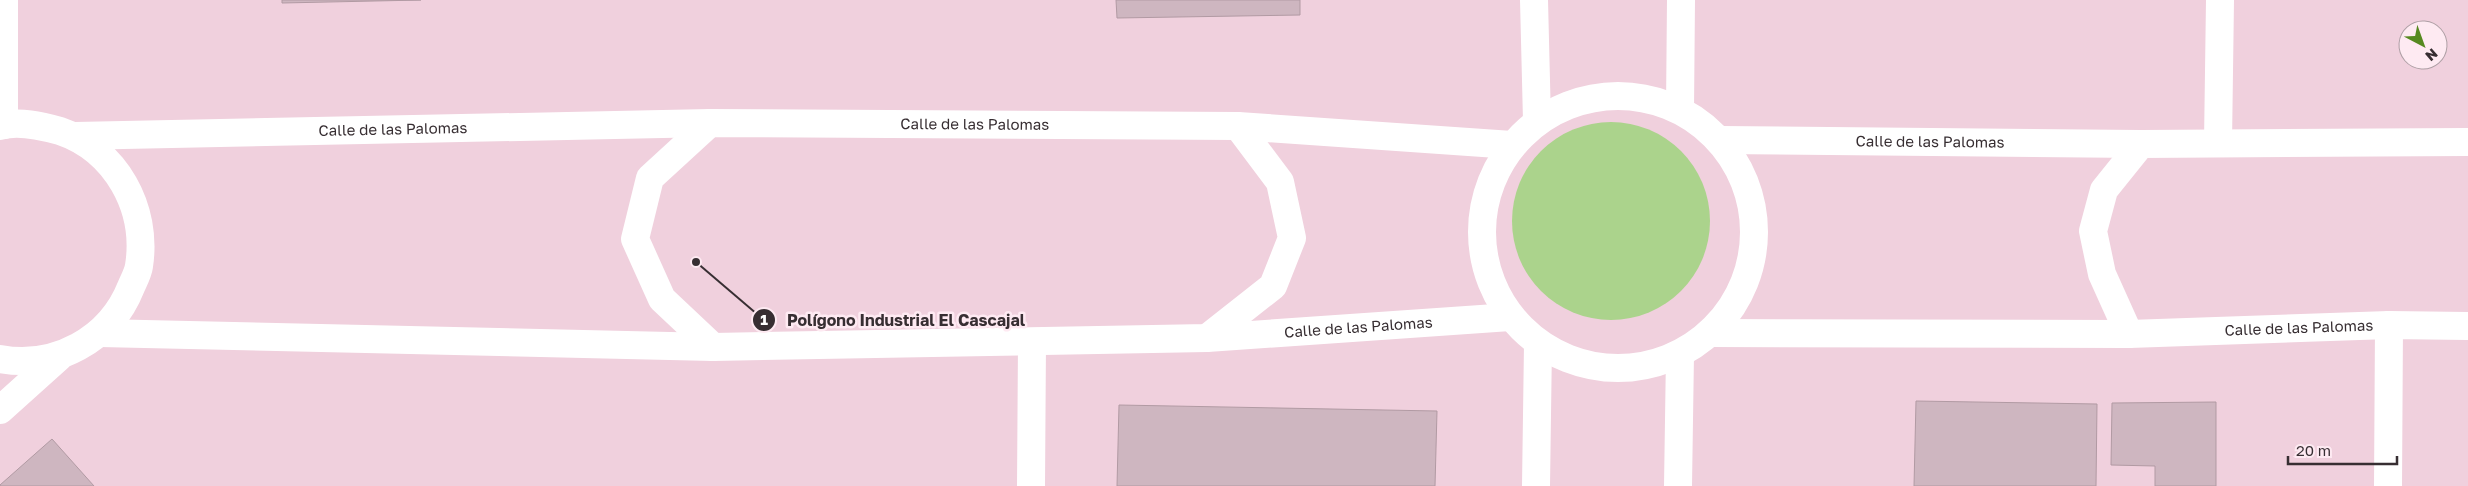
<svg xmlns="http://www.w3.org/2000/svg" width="2468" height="486" viewBox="0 0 2468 486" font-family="'Golos Text',sans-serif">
<rect width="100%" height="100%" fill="#f4dce5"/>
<path fill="#f0d0dd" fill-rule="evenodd" d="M0,0H2468V486H0ZM2408,30H2438V60H2408Z"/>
<path fill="#abd38c" d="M1512 221a99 99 0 1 1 198 0a99 99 0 1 1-198 0Z"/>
<path fill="#ceb6c0" stroke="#b19aa3" d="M282,0H421L282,3Z
M1116,0H1300V15L1117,18Z
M1916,401L2097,404L2096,486H1914Z
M2216,402V486H2155V466L2111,465L2112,403Z
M1119,405L1437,411L1435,486H1117Z
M52,439L94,486H0V485Z"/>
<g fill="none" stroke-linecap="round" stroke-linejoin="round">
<g stroke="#fff" stroke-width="28">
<path d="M1534,0L1537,121"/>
<circle cx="1618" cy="232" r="136"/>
<path d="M1680,109L1681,0"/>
<path d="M4,125V0"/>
<path id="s1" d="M1720,140L2141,144L2468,142"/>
<path d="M2218,143L2220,0"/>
<path id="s2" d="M1711,333L2129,334L2389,325L2468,326"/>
<path d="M2129,334L2102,274L2093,231L2104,190L2141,144"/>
<path d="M1031,486L1032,342"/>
<path d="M1536,486L1538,344"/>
<path d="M1678,486L1680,354"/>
<path d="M2388,486L2389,325"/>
</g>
<g stroke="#fff" stroke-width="28">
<path d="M710,123L650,178L635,239L662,299L713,347"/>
<path d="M0,126C18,120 42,126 60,131C116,150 148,208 139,266C138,273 134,280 131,287C110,340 55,369 0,359"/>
<path id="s3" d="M75,136L710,123L1238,126L1512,145"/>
<path id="s4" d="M100,333L713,347L1207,338L1510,317"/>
<path d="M1207,338L1273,286L1292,238L1280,182L1238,126"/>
<path d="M0,410L59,357"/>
</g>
</g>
<g text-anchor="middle" stroke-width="5" stroke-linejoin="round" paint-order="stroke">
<g font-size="15" fill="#372e32" stroke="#feeaf2">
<text dy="5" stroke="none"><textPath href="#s3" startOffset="900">Calle de las Palomas</textPath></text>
<text dy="5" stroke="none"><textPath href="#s3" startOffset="318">Calle de las Palomas</textPath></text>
<text dy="5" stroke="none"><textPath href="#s1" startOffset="210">Calle de las Palomas</textPath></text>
<text dy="5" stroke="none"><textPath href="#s4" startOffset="1259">Calle de las Palomas</textPath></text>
<text dy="5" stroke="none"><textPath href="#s2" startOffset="588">Calle de las Palomas</textPath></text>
</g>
</g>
<path fill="none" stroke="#372e32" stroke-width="2" d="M696 262L764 320"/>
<g fill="#372e32" stroke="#feeaf2" stroke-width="2">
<circle cx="696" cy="262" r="5"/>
<circle cx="764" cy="320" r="12"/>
</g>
<g font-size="15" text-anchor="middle" font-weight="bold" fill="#fff">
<text x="764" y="325">1</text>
</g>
<g font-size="16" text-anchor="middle" font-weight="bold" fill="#372e32" stroke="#feeaf2" stroke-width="5" stroke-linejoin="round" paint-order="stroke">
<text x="906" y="326">Polígono Industrial El Cascajal</text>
</g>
<g transform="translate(2423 45) rotate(139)"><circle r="24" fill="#feeaf2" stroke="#ae9fa5"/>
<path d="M0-4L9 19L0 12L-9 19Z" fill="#568920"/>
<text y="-8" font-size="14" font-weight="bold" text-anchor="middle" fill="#372e32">N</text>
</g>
<path d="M2288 456v8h109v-8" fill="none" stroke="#372e32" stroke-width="2.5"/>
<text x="2296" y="456" font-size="15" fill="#372e32" stroke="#feeaf2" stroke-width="4" paint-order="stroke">20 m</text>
</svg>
